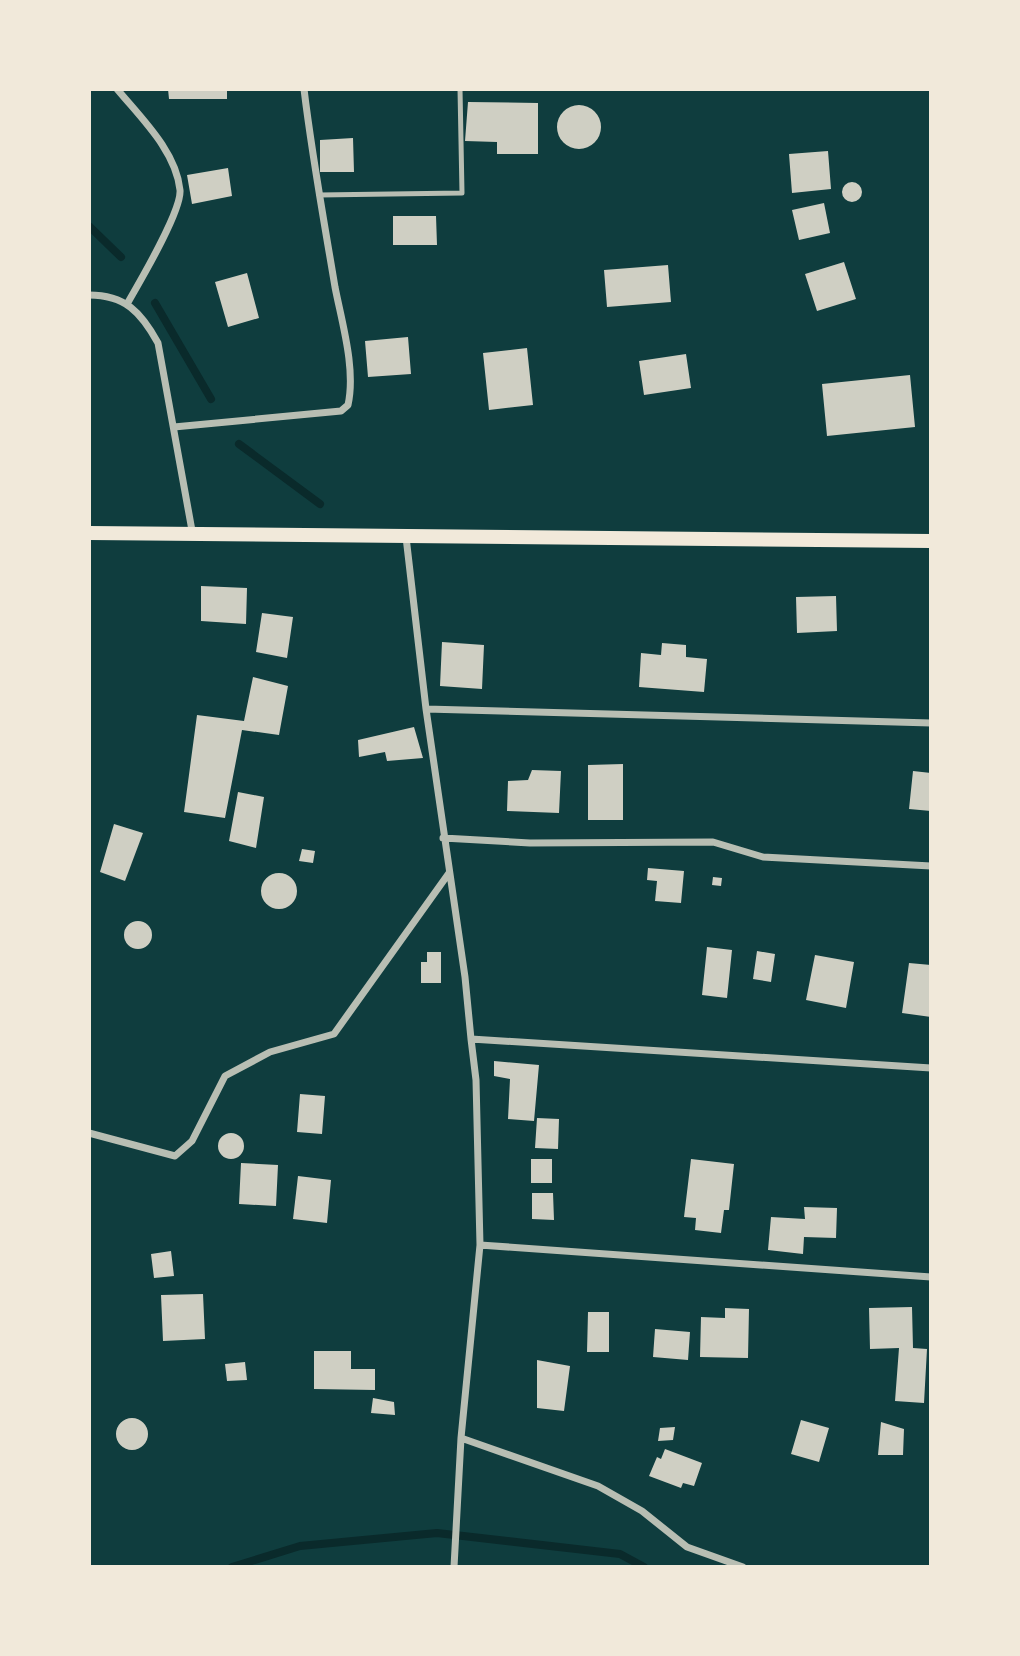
<svg xmlns="http://www.w3.org/2000/svg" width="1020" height="1656" viewBox="0 0 1020 1656" font-family="'Roboto Condensed',sans-serif">
<rect width="100%" height="100%" fill="#0f3d3e"/>
<g fill="none" stroke-linecap="round" stroke-linejoin="round">
<path stroke="#0a2a2b" stroke-width="8" d="M89,226L121,257
M155,303L211,399
M239,444L320,504
M232,1567L300,1546L437,1533L620,1554L644,1567"/>
</g>
<path fill="#cfcfc3" d="M168,89H227V99H169Z
M468,102L538,103V154H497V142L465,141Z
M557 127a22 22 0 1 1 44 0a22 22 0 1 1-44 0Z
M353,138L354,172H320V140Z
M828,151L831,189L792,193L789,154Z
M228,168L232,196L192,204L187,175Z
M842 192a10 10 0 1 1 20 0a10 10 0 1 1-20 0Z
M824,203L830,233L799,240L792,210Z
M393,216H436L437,245H393Z
M844,262L856,299L817,311L805,274Z
M668,265L671,302L607,307L604,270Z
M247,273L259,318L228,327L215,282Z
M408,337L411,374L368,377L365,341Z
M527,348L533,405L489,410L483,353Z
M686,354L691,388L644,395L639,361Z
M910,375L915,427L827,436L822,384Z
M201,586L247,588L246,624L201,621Z
M836,596L837,631L797,633L796,597Z
M262,613L293,617L287,658L256,652Z
M442,642L484,645L482,689L440,686Z
M662,643L686,645V657L707,659L704,692L639,687L641,653L661,655Z
M253,677L288,686L279,735L242,730L225,818L184,812L197,715L244,721Z
M414,727L423,758L387,761L385,752L359,757L358,740Z
M623,764V820H588V765Z
M532,770L561,771L559,813L507,811L508,781L528,780Z
M913,771L931,773V811L909,809Z
M238,792L264,797L256,848L229,841Z
M114,824L143,833L125,881L100,872Z
M302,849L315,851L313,863L299,861Z
M648,868L684,871L681,903L655,901L657,881L647,880Z
M261 891a18 18 0 1 1 36 0a18 18 0 1 1-36 0Z
M713,877L722,878L721,886L712,885Z
M124 935a14 14 0 1 1 28 0a14 14 0 1 1-28 0Z
M707,947L732,950L727,998L702,995Z
M757,951L775,954L771,982L753,979Z
M427,952H441V983H421V962H427Z
M815,955L854,962L846,1008L806,1000Z
M909,963L931,965V1017L902,1013Z
M494,1061L539,1065L534,1121L508,1119L510,1079L494,1076Z
M300,1094L325,1096L322,1134L297,1132Z
M537,1118L559,1119L558,1149L535,1148Z
M218 1146a13 13 0 1 1 26 0a13 13 0 1 1-26 0Z
M531,1159H552V1183H531Z
M691,1159L734,1164L729,1210H724L721,1233L695,1230L696,1218L684,1217Z
M241,1163L278,1165L276,1206L239,1204Z
M298,1176L331,1180L327,1223L293,1219Z
M532,1193H553L554,1220L532,1219Z
M804,1207L837,1208L836,1238L804,1237L803,1254L768,1250L771,1217L805,1219Z
M171,1251L174,1276L154,1278L151,1254Z
M203,1294L205,1339L163,1341L161,1295Z
M912,1307L913,1348L927,1349L924,1403L895,1401L899,1348L870,1349L869,1308Z
M725,1308L749,1309L748,1358L700,1357L701,1317L725,1318Z
M588,1312H609V1352H587Z
M655,1329L690,1332L688,1360L653,1357Z
M314,1351H351V1369H375V1390L314,1389Z
M537,1360L570,1366L564,1411L537,1408Z
M245,1362L247,1380L227,1381L225,1364Z
M373,1398L394,1402L395,1415L371,1413Z
M116 1434a16 16 0 1 1 32 0a16 16 0 1 1-32 0Z
M801,1420L829,1428L819,1462L791,1454Z
M881,1422L904,1429L903,1455H878Z
M675,1427L673,1440L658,1441L660,1428Z
M665,1449L702,1463L694,1486L683,1483L681,1488L649,1476L657,1457L661,1459Z"/>
<g fill="none" stroke-linecap="round" stroke-linejoin="round">
<path stroke="#b8beb3" stroke-width="5" d="M319,195L462,193L460,89"/>
<path stroke="#b8beb3" stroke-width="7" d="M117,89C141,118 176,151 180,190C182,211 139,283 127,304
M89,295C125,295 141,312 158,343L193,536
M174,427L341,411L348,405C356,369 342,323 335,287C324,221 312,156 304,89
M406,537L426,709L465,977L471,1039L931,1068
M426,709L931,723
M443,838L530,843L713,842L763,857L931,866
M471,1039L476,1080L480,1245L461,1438L598,1486L642,1511L687,1547L743,1567
M89,1133L175,1156L192,1141L225,1076L270,1052L334,1034L449,873
M480,1245L931,1277
M454,1567L461,1438"/>
<path stroke="#f1e9da" stroke-width="14" d="M89,533L931,541"/>
</g>
<rect width="1020" height="1656" fill="none" stroke="#f1e9da" stroke-width="182"/>
</svg>
